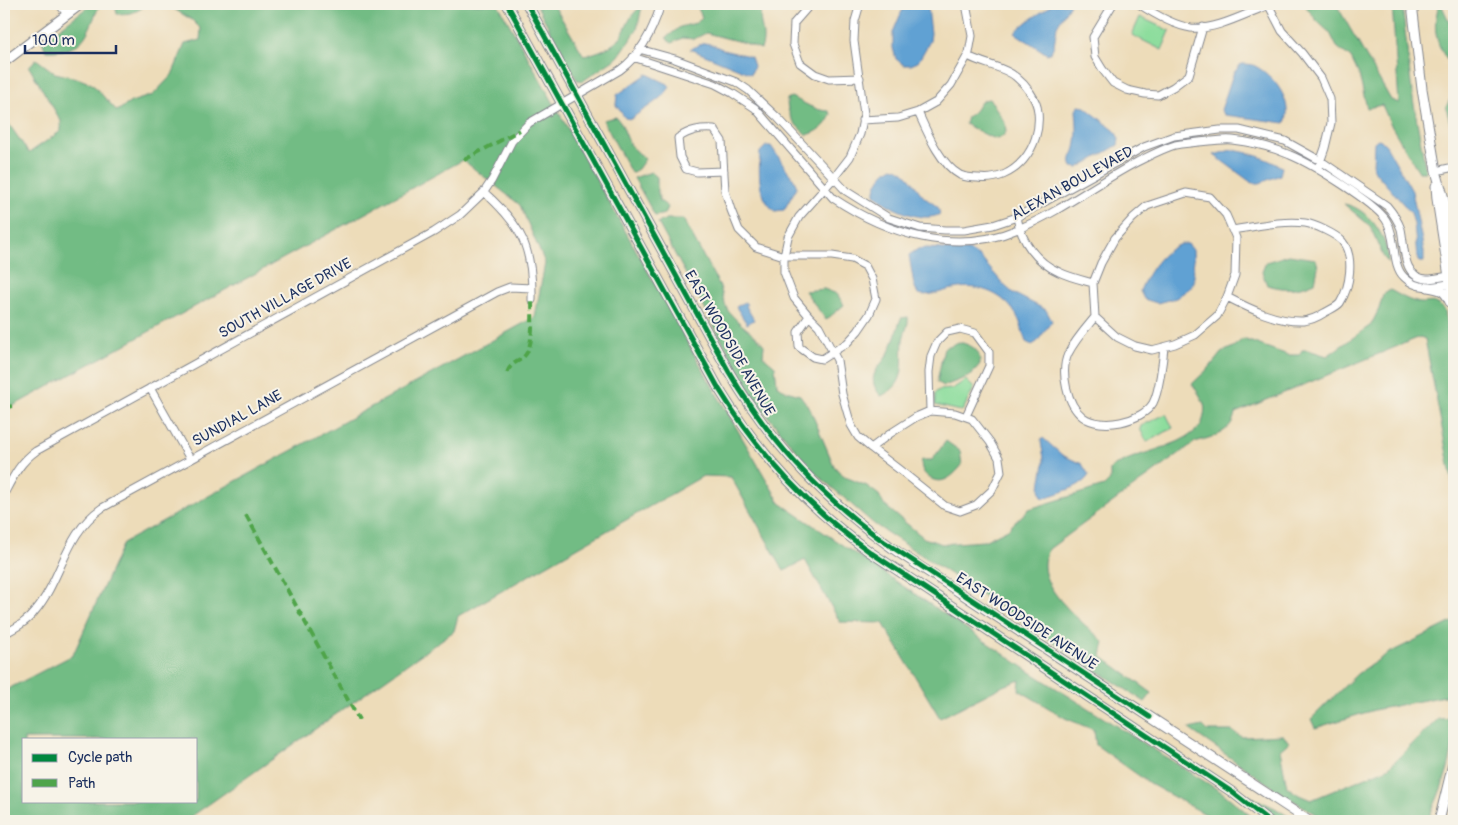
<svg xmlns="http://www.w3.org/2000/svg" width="1458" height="825" viewBox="0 0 1458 825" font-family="Pangolin,sans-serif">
<rect width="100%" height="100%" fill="#f7f3e8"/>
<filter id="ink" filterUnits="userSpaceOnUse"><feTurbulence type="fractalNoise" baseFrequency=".02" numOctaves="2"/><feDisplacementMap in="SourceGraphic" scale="10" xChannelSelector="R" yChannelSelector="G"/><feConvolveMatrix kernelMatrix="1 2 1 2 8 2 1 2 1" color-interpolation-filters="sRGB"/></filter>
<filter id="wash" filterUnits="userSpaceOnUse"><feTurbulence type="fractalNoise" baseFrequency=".0096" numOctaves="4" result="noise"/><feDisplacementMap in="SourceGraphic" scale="20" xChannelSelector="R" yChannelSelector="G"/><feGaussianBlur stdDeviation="1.12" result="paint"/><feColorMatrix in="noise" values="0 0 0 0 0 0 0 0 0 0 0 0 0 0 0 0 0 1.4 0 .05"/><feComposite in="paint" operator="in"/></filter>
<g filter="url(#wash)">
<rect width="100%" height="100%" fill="#eddcb9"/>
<path fill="#8ddd9d" stroke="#54867e" d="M1140,17L1170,31L1162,50L1132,35Z
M966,380L974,388L963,410L961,411L935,405V393L939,390L952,389Z
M1166,414L1173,428L1147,442L1140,429L1141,426Z"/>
<path fill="#72bc84" stroke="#467671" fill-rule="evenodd" d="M92,4H100C86,35 86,52 46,51L42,41Z
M115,4H146C138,13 128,14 117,14Z
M166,4H498L715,391L780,503L1032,673L1223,793L1257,821H1218L1152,785L1096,745L1094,730L1065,718L1019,690L1020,680L1001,687L940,718L883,623L840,622L805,560L784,571L731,477L703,476L458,616L454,631L185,821H4V691L73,655L123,543L535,317L545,263L520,205L463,160L13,406L4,413V117L29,153L61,131V121L29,67L36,59L55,73L77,78L92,84L117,111L131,102L153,95L172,75L185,44L200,40L201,29L192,20ZM24,739H196V801H24Z
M536,4H553L584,56C597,52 614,48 622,35C630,21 628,17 642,6L637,30L618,57L583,81L577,80Z
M696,4H764C754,19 768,32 761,49L745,43L706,33L694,39L682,38L672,43L666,38L680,27L696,23L702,17Z
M1304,4H1336L1391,100L1399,103L1392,4H1402L1412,93L1426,172H1419L1392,127L1382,105L1367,108L1359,75L1351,58L1337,47L1330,33L1317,21Z
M1439,4H1441L1454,32V59L1447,60C1434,40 1433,26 1439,4Z
M1454,92V139L1446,107Z
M791,97C804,102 814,111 829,111L831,114C827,126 818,132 807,135C794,124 787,116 787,99Z
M989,99L992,102L1005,123L1006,132L1002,137L997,139L990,137L965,124L967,117C969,116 972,114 974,112C980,106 978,100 989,99Z
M616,117L622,125L630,145L645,159L638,169L631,173L603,120Z
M651,172L657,177V188L660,201L668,207L665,214L655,216L634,178Z
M1344,204C1364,207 1381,228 1386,247C1388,252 1388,258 1388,263L1383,256L1370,226Z
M667,219H683L714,276C723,287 722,303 729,312C739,325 754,332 764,345L763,356L775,366L777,385L786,391L800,395L810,409L834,466L843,476L867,486L879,495L884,505L924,538L942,544L984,541L1008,529L1029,509L1104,486L1110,480V469C1135,451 1175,450 1198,429C1203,424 1206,411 1204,404C1202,397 1196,390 1192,384L1210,367L1221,353L1233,347L1243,339L1288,355H1299L1302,350H1308L1327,356L1371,325L1379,309L1383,295L1390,290C1398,294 1407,300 1416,302C1429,306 1432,296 1445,311L1454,372V491L1425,339L1420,337L1235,413C1232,433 1212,437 1195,442L1049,549C1027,582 1083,622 1104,642L1101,656L1152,693L1145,702L874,524L813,471L767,415L749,390L658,223Z
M1289,255L1316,259L1318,267L1315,282C1296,290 1286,290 1267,285L1262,272L1266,262Z
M824,289L837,294L844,305L826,320L805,291Z
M908,317C909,326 904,332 903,341C901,365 908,384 881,396C863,375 881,368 889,352C894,342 897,329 901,318Z
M959,342C973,346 980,349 980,364L970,376L944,386L937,382L944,348Z
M946,441L960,451L962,465C958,470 951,478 944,480C932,484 918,472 922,460H932Z
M1454,621V697L1450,695L1374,710L1315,728L1311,719L1357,674L1389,653Z
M1452,718C1458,755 1441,788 1428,821H1328L1284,795L1189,729L1203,726L1208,731H1232L1242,737L1283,735L1289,742L1280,750L1287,787L1299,795L1311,800L1388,768L1438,719Z
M1250,796L1275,808L1296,821H1280Z"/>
<path fill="#61a1d3" stroke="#3e6898" d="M908,4H924L928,8L931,33L930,41L918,62L911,65H904L896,59L893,48V32L902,11Z
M1052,4H1070L1057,26L1054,45L1051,52L1047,54L1015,33C1025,20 1040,15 1052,4Z
M704,43C715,44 721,50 731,52C738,54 744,54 751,57L754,66L751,74L690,49Z
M1241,64C1245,64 1249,64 1253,65C1273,74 1294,101 1285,123L1225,115L1221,110L1233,74Z
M647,74L668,84L670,87C662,100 643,109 631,119L625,118L616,105L617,95Z
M1079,106L1085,107L1115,131L1119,139L1118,145L1113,148L1078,168L1072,167C1068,159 1073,156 1075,148C1078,135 1077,123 1076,110Z
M1378,139L1381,140L1386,145L1412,191L1424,251V262H1420L1417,258L1414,224L1411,213L1376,173L1373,167L1374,142Z
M766,146H771L794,180L797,187L784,210L775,211C757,197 759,173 760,152Z
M1231,150C1250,152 1265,158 1282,167L1280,175L1260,183H1252L1214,155Z
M893,167C909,170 914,187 925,198C929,201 934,204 938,207L940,214C923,224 887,208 875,194C874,184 884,171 893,167Z
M1181,244H1188L1193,250L1194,282L1190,288L1176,298L1157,303L1144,299L1140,291C1147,273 1162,250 1181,244Z
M927,248L970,251L980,257L1005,286L1013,293L1046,310L1052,321L1037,342L1032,345L1026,342C1023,335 1022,327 1019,320C1007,294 979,283 953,289C942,291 929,297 918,294L914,285L909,255L918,249Z
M745,302L747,305L746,306L754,320L747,324L736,307Z
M1043,438L1062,455L1082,464L1089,475C1082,488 1058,492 1045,498L1042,497C1037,486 1044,473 1044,460C1044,454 1041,447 1041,440Z"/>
</g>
<g filter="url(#ink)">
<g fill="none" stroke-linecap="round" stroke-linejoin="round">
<defs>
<path id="minor" d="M59,4L67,14
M813,4L808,7L794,23L793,44L800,63L815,74L829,79L860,78
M860,4L855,21L854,41L864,114L860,134L850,157L833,179L799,217L788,237L784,256V272L794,298L809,316L819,326L837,360L842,394L851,425L858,437L871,448L905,474L945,506L960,511L976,505L992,490L1001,472L999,458L990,442L972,419L955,413L930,411L916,417L891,433L871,448
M1113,4L1093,37L1095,57L1103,70L1113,83L1127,90L1145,94L1158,95L1173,87L1189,75L1203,27
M1139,4C1154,14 1173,25 1191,28C1214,31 1247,13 1269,5
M1268,4L1282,31L1302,53L1321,78L1330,99L1331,123L1325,148L1319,165
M639,49L675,59L736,82L748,90L778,118L846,191L889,218L920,228L945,230H964L993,225L1017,217L1144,147L1174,136L1220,130H1239L1285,141L1321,161L1387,206C1393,213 1398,221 1401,229C1405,247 1402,278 1427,279C1436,279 1446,276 1454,275
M633,57L715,84L732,93L755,108L833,198C887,234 955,256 1018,229C1060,212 1097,183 1137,162C1149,156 1162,149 1175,145C1186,143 1198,142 1209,141C1216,141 1224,139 1232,140C1251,142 1272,147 1290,155C1312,164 1374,202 1386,220C1397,237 1391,265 1404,277C1419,292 1436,286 1454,283
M918,112C927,132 940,164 960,175C965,177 973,178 978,178C1015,183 1042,147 1038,112C1037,99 1026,85 1016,77C1005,67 982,64 968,56
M862,120L898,118L918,112L936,102L951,85L969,53L972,36L966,4
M724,171L697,172L686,169L680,157L678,138C690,130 700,128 714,129L722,141L725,191L731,210L739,230L756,247L784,256H832L852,259L865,266L872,279L876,299L869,315L858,331L847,343L822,359L813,357L799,347L798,332L809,316
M1436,171L1454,167
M484,192C522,226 533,248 532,300
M1017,217C1021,241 1036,262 1059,272C1069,277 1082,280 1093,283
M1227,297C1250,309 1277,322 1303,321C1311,320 1318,317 1324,313C1329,310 1337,307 1340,303C1350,287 1355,256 1342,241C1335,234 1314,224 1305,223C1281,220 1255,227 1232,230
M1095,317L1117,337L1135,346L1152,350L1175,344L1195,335L1217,316L1227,297L1235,275L1236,238L1226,215L1210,197L1186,193L1147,206L1133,218L1115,238L1101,263L1093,283L1095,317C1085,329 1075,340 1068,354C1060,372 1067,405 1083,417C1101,430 1142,422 1153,403C1159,392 1163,360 1164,347
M150,388L190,459
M930,411L929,372L931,356L937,342L947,332L960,329L975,333L989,352V366L966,416
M4,494C13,477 20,462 36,451L434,232L460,215L484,192L492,180L512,141L529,123L620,70C641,55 654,27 661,4
M4,634C15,628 27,622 35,611C62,579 65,533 102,508L497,292L510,287L532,288"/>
<path id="major" d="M507,4L719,389C758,453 809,508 870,552L1232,792L1269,821
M527,4L729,372C773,447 827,502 898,552L1309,821
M1412,4L1422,89L1436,171L1444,199L1454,263
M4,62L81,4
M1436,186L1437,199L1454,309
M1428,287C1440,289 1445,290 1450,302
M1439,821L1454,760"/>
</defs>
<use href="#minor" stroke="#84868c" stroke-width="9"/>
<use href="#major" stroke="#84868c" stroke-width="11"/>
<use href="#minor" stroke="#fff" stroke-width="7"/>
<use href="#major" stroke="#fff" stroke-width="9"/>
<path stroke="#4fa44a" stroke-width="4" stroke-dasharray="8 4" stroke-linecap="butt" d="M464,160L520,130
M507,373C511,361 520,363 526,354C534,343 532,313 532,300
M4,407L13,406
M246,515L359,720"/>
<defs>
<path id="cycleway" d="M507,4L719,389C758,453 809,508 870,552L1232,792L1269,821
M527,4L729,372C769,440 817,492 880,539L1150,717"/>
</defs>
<use href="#cycleway" stroke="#f7f3e8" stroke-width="8"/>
<use href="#cycleway" stroke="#00873e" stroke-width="5"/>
</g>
</g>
<g text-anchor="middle" stroke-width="4" stroke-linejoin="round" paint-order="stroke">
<g font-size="15" fill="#1b2f5e" stroke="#f7f3e8">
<text transform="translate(1072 183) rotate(-29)" y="5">ALEXAN BOULEVAED</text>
<text transform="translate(285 298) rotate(-29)" y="5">SOUTH VILLAGE DRIVE</text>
<text transform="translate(730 343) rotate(60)" y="5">EAST WOODSIDE AVENUE</text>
<text transform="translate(237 418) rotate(-29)" y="5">SUNDIAL LANE</text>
<text transform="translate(1027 621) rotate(33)" y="5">EAST WOODSIDE AVENUE</text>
</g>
</g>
<rect width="1458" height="825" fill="none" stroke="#f7f3e8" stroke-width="20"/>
<rect x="22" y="738" width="175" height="65" fill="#f7f3e8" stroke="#9fa5b1"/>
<rect x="32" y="754" width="25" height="8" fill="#00873e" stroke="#9fa5b1"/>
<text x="68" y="762" font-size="15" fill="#1b2f5e">Cycle path</text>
<rect x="32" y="779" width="25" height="8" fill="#4fa44a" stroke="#9fa5b1"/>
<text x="68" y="788" font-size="15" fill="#1b2f5e">Path</text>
<path d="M25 45v8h91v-8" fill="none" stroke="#1b2f5e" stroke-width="2.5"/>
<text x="32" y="45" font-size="15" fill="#1b2f5e" stroke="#f7f3e8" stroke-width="4" paint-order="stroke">100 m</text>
</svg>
